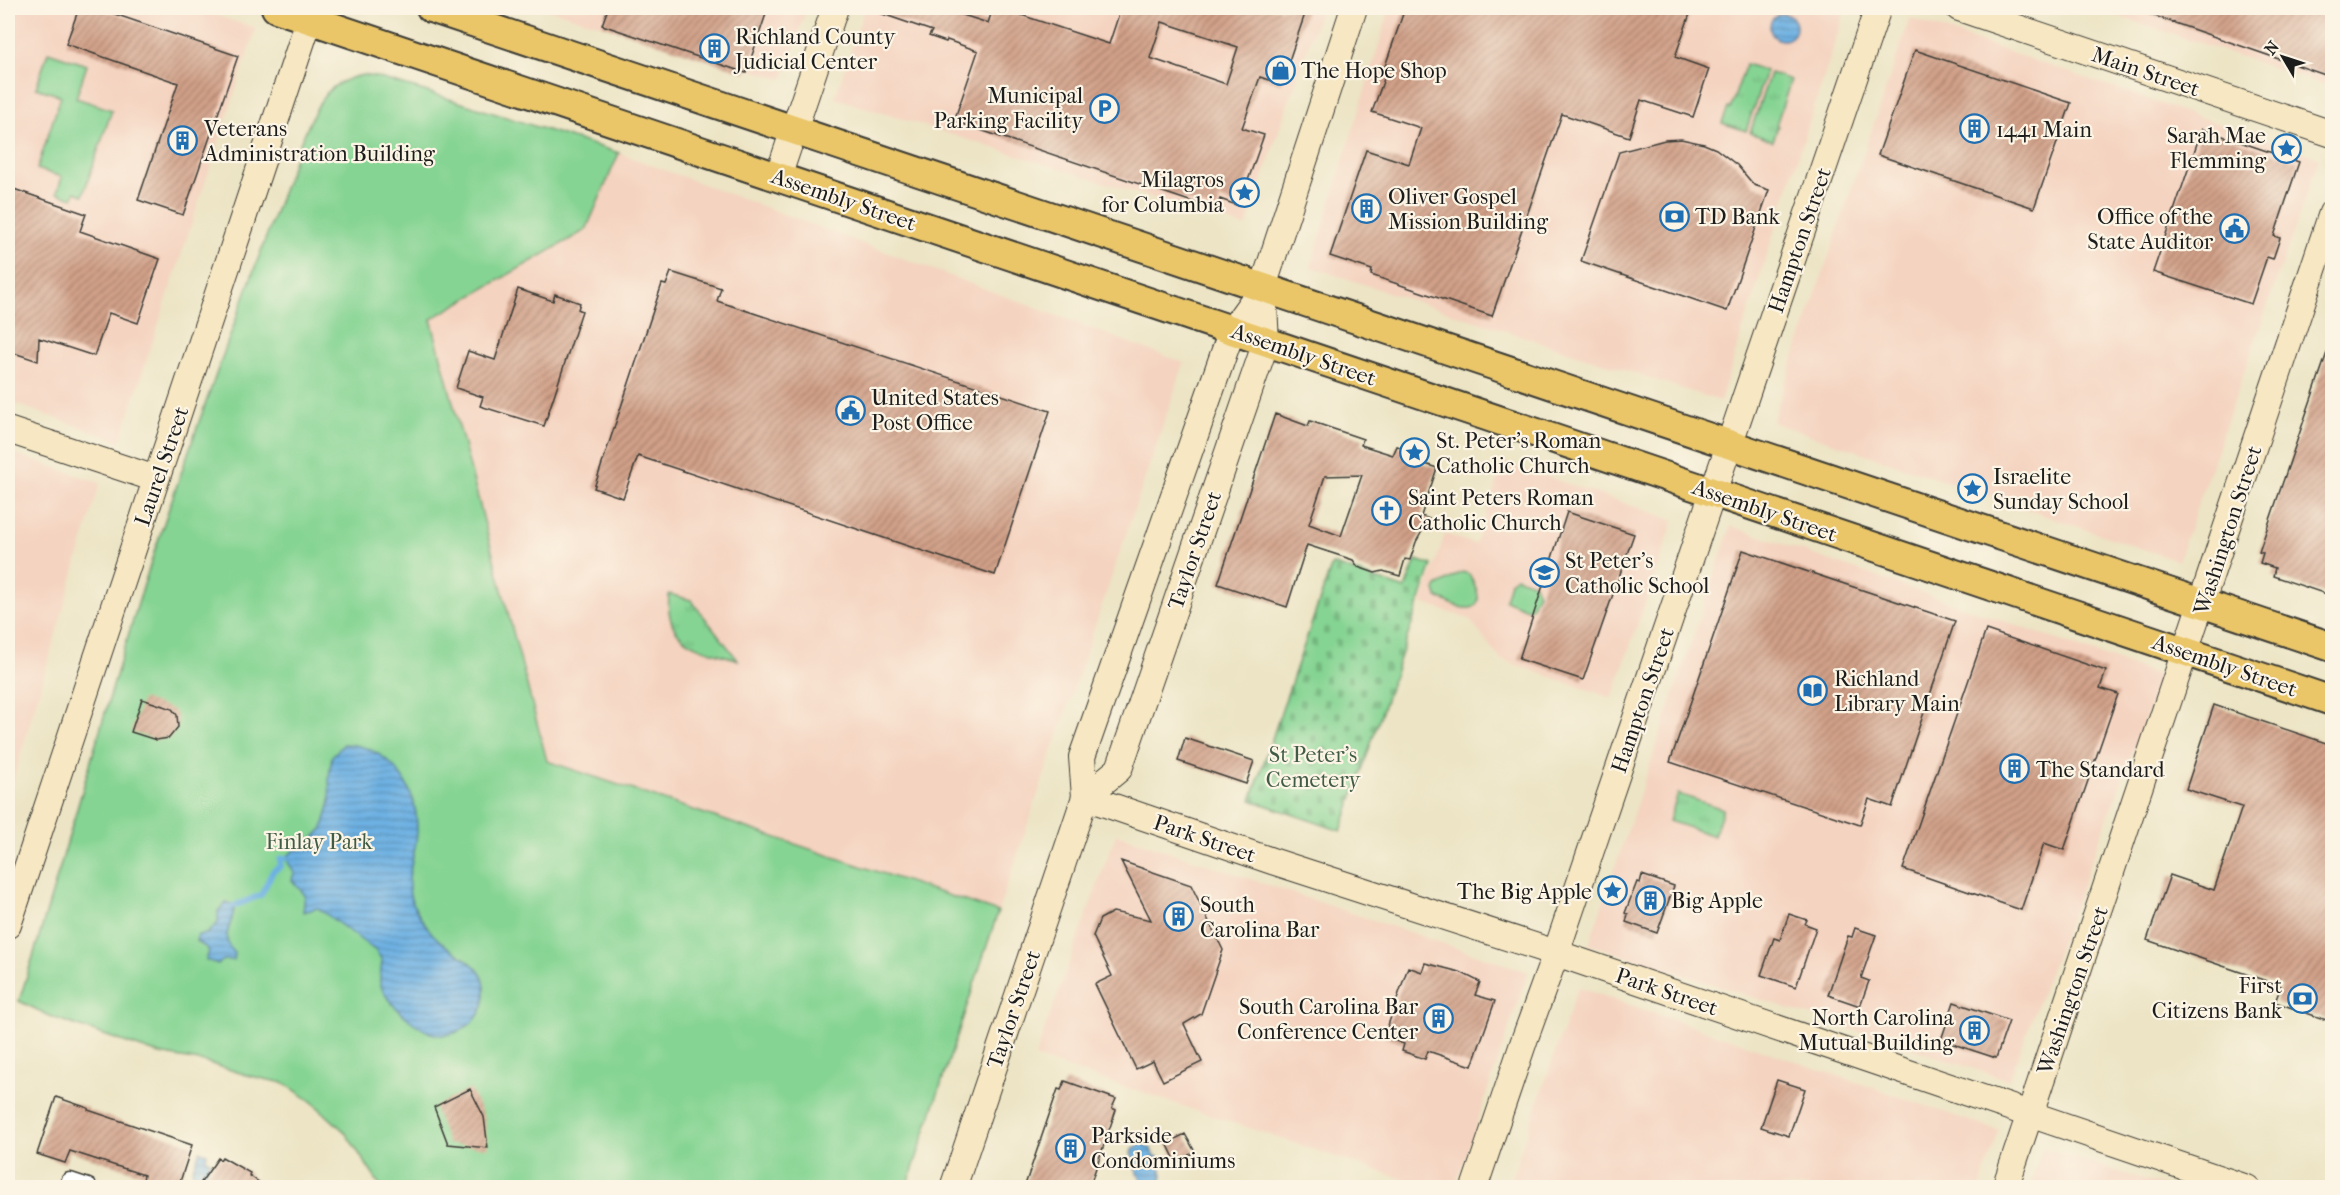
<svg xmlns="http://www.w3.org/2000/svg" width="2340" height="1195" viewBox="0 0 2340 1195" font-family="'IM FELL French Canon',serif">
<defs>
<pattern id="grass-tufts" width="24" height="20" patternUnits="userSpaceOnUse" patternTransform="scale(1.5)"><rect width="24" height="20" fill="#85d493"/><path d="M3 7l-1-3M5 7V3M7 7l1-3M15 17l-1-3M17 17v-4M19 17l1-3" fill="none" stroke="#72b57e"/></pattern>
<pattern id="cemetery-stones" width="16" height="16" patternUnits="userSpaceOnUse" patternTransform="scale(1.5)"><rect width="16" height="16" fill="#85d493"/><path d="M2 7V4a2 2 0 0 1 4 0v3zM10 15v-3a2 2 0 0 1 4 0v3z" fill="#72b57e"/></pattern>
<pattern id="water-rules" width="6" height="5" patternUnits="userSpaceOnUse" patternTransform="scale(1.5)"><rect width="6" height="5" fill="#6db1e3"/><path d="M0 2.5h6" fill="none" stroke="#598fb7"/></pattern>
<pattern id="building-hatch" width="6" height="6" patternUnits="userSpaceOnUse" patternTransform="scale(1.5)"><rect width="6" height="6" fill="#d1a088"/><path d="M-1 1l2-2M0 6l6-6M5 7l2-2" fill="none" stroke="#a9826e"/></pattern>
</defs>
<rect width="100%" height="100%" fill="#fcf5e5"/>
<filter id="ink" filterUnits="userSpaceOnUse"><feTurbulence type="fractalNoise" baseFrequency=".0167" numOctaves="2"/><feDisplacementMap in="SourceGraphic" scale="12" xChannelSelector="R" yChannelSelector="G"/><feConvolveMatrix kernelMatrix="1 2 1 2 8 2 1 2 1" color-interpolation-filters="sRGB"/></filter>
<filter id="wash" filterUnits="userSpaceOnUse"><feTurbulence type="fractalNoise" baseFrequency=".008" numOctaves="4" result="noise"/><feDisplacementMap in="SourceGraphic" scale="24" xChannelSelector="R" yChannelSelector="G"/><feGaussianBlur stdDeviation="1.35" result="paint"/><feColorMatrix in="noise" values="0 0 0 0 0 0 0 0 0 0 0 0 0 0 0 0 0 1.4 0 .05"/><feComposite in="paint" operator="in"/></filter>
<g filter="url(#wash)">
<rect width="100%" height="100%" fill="#ece4c4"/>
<path fill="#f4d3c0" d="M8,8H193L256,28L120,441L8,401Z
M543,8H807L783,79Z
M865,8H1321L1246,227L835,98Z
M1390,8H1846L1720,401L1311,267Z
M2094,8H2332V87Z
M1910,18L2319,158L2178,561L1772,422Z
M619,153L1184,363L998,912L547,761L431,319L586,230Z
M8,452L100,483L8,798Z
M1504,462L1674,520L1612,698L1500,659L1469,619L1422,603L1445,534L1475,544Z
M1731,526L2161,676L2009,1080L1589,944Z
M1116,834L1528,972L1455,1187H1427L1035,1057Z
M1578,987L1999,1131L1980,1187L1508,1188Z
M2043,1148L2166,1187H2030Z"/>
<path fill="url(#grass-tufts)" stroke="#507858" stroke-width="1.5" d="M1746,64L1766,71L1746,131L1722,123L1728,108L1730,109Z
M1770,73L1791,80L1776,125L1778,126L1773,141L1750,133Z
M669,594L691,600L738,660C699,647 664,645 669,594Z
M1678,794L1723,809L1714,836L1669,821Z"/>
<path fill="url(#cemetery-stones)" stroke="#507858" stroke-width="1.5" d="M1416,560L1432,565L1341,831L1251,800L1332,564L1405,589Z"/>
<path fill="#85d493" stroke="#507858" stroke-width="1.5" d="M48,52L87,65L76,98L112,110L83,195L75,192L73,198L57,193L62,177L37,169L61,96L36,88Z
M363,75L376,77L421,90L619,153L586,230L431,319L547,761L998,912L907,1187H381L345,1132L311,1101L284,1083L250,1076L205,1062L159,1054L52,1017L19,1001C70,843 110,683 163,526C206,397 255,269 301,141C318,107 321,83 363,75Z
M1462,572L1469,574C1475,584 1488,610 1465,608C1456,608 1445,600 1437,597L1435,590L1437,586Z
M1516,577L1535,584L1538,593L1531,608L1527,609L1505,600L1510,582Z"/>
<path fill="url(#water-rules)" stroke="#446680" stroke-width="1.5" d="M1770 27a13 13 0 1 1 26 0a13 13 0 1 1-26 0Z
M344,744C391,746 418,788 417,832C416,858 402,879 413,904C419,916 429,932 440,941C463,961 494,966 483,1006C477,1025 451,1040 431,1033C414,1026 385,1002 380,983C379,977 382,967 382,960L376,951L318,908L303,912L305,895L292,880L294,873L286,858L295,849L304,848L323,828L330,802L329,777L332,756Z
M227,902L234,906C235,923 217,937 235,953L234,960H224L218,964L206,960L209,952L207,948L196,941L198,935L207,934L218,923V911Z
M1141,1144L1150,1147L1154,1156L1159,1157L1161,1160L1159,1165L1163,1175L1160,1184L1152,1187L1141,1179L1132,1162L1134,1159L1131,1154L1132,1149Z
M200,1151L207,1153L206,1159L210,1161L203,1182L196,1180L192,1170Z"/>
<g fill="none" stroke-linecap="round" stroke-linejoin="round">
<path stroke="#6db1e3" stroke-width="6" d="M234,906L261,895L273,871L281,866L280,859L286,858"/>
</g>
<g id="blocks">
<path fill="url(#building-hatch)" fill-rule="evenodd" d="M79,8H97L238,56L183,215L138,200L178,83L66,44Z
M608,8H768L746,73L602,25Z
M872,8H941L988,23L993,8H1000L1109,44L1121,8H1307L1281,84L1260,77L1242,128L1264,135L1239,206L1220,199L1216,210L954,121L978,51L947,40L946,42L929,36L932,31L871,10ZM1162,22L1238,47L1226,84L1150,58Z
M1405,8H1692L1675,57L1709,69L1693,117L1641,100L1629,137L1562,114L1492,316L1371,275L1372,270L1330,256L1366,150L1409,164L1421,128L1372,112L1385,76L1382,75Z
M2140,8H2332V62L2328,76L2140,11Z
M1915,50L2071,103L2034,208L1878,155Z
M2202,129L2299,162L2274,236L2280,238L2273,259L2267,257L2251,304L2153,272Z
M1681,139L1704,144L1716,149L1737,165L1754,185L1769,190L1727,311L1581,261L1619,152L1665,140Z
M8,187L86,214L80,231L160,259L138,323L109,313L94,356L39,338L38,361L8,351Z
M671,272L721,288L717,301L1050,411L995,575L638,456L623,498L594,488L662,284L666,285Z
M518,289L553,301L555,294L580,303L578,309L582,311L544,426L480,406L483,397L456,388L468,351L495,360Z
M2330,344H2332V596L2273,576L2275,568L2260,563L2263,553L2259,552Z
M1275,414L1308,426L1310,421L1363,439L1361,445L1393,455L1397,446L1419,453L1416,461L1437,468L1421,516L1429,519L1416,542L1410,560L1405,559L1400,576L1383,571L1375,573L1358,567L1353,560L1307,545L1287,607L1218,584ZM1362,475L1341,536L1309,524L1325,476Z
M1567,512L1634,534L1583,680L1519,659Z
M1743,550L1955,621L1892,807L1869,799L1860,825L1670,762Z
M1986,630L2106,671L2100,688L2118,694L2064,850L2044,843L2021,910L1903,869Z
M142,699L172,709L177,715L178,727L169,738L156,740L131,732Z
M2214,705L2332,745V1022L2275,1002L2281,986L2147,940L2170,875L2214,890L2242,807L2186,789Z
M1185,738L1254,761L1246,784L1178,761Z
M1121,861L1191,885L1223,950L1201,1014L1184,1024L1202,1062L1163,1081L1153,1061L1136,1069L1095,984L1112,976L1093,936L1100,919L1113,912L1151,920Z
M1642,875L1674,886L1657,933L1626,922L1628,914L1625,913L1637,882L1640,883Z
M1789,914L1807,920L1805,924L1816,928L1796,987L1761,975L1774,938L1780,940Z
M1855,928L1876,935L1861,978L1869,981L1860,1006L1828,995L1848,936L1852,937Z
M1425,963L1460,972L1480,982L1475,995L1495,1001L1472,1066L1428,1051L1425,1059L1402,1051L1404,1044L1384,1037L1408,967L1422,972Z
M1954,1002L2009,1021L1996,1058L1941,1040Z
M1777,1080L1805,1089L1789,1136L1761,1127Z
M1065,1081L1116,1099L1112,1108L1116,1110L1089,1188H1024L1058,1089L1061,1090Z
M470,1089L484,1117L488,1148L448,1144L434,1107Z
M56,1097L88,1108V1110L192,1145L178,1188H152L153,1184L143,1180L144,1175L70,1151L65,1163L37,1154Z
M1185,1134L1195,1152L1176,1162L1167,1143Z
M222,1157L250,1173L249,1175L267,1188H197L218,1158L220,1160Z"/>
</g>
</g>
<g filter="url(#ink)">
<use href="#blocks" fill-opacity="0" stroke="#3b3a35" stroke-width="1.5"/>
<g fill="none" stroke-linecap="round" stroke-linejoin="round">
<defs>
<path id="street" d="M68,1188L70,1182L88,1188"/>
<path id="secondary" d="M1959,8L2332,134
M778,177L835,8
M8,430L156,479
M1085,797L1272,861L1556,953L2247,1188
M1085,797L1119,769L1266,342L1263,287
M8,925L313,8
M953,1188L1085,797L1082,757L1232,330L1263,287L1354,8
M1474,1188L1525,1038L1556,953L1878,8
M2005,1188L2332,213"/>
<path id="primary" d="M276,8L2332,701
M431,8L2332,647"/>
</defs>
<use href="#street" stroke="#3b3a35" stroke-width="21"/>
<use href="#secondary" stroke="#3b3a35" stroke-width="28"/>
<use href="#primary" stroke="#3b3a35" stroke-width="32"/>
<use href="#street" stroke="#fff" stroke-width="18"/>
<use href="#secondary" stroke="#f7e8c3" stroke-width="26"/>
<use href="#primary" stroke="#eac669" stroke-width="28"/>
</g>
</g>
<defs>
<symbol id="building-ring" viewBox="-11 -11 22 22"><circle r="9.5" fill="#fcf5e5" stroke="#1f6fb2" stroke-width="1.5"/><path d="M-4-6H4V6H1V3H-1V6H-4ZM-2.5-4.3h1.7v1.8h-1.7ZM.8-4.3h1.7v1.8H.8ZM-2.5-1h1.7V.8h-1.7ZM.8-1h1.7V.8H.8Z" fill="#1f6fb2"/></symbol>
<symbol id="shop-ring" viewBox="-11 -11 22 22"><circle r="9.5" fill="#fcf5e5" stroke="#1f6fb2" stroke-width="1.5"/><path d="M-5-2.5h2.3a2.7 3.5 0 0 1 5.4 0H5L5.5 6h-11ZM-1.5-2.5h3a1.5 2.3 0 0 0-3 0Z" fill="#1f6fb2"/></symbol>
<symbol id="parking-ring" viewBox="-11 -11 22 22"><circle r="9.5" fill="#fcf5e5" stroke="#1f6fb2" stroke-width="1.5"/><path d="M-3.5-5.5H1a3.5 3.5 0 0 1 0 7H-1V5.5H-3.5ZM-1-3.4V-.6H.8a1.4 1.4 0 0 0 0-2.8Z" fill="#1f6fb2"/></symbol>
<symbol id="sight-ring" viewBox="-11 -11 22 22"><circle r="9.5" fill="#fcf5e5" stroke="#1f6fb2" stroke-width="1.5"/><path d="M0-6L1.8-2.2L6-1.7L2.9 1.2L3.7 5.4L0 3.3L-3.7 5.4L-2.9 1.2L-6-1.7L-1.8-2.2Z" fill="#1f6fb2"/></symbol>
<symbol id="bank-ring" viewBox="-11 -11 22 22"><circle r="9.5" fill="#fcf5e5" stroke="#1f6fb2" stroke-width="1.5"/><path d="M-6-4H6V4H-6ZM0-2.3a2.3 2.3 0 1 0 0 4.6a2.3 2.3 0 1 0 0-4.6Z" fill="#1f6fb2"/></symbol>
<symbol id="civic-ring" viewBox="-11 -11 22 22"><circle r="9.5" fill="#fcf5e5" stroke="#1f6fb2" stroke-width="1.5"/><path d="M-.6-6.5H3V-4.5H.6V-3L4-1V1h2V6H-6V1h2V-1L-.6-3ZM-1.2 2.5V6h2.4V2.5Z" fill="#1f6fb2"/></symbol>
<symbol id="church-ring" viewBox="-11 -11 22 22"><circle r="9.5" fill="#fcf5e5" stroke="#1f6fb2" stroke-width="1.5"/><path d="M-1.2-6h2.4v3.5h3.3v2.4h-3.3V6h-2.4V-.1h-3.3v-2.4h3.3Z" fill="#1f6fb2"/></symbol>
<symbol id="school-ring" viewBox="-11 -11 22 22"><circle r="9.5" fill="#fcf5e5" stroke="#1f6fb2" stroke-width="1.5"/><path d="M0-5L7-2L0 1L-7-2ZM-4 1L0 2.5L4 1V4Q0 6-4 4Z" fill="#1f6fb2"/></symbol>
<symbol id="library-ring" viewBox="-11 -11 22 22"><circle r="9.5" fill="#fcf5e5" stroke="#1f6fb2" stroke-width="1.5"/><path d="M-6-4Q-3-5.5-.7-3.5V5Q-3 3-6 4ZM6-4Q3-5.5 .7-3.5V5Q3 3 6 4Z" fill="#1f6fb2"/></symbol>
</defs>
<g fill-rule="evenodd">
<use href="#building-ring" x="698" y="32" width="33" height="33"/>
<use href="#shop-ring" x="1264" y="54" width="33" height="33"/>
<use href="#parking-ring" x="1088" y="92" width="33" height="33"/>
<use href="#building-ring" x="1958" y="112" width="33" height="33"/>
<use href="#building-ring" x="166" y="124" width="33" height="33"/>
<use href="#sight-ring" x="2270" y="132" width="33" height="33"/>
<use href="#sight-ring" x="1228" y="176" width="33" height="33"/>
<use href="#building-ring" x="1350" y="192" width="33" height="33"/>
<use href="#bank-ring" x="1658" y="200" width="33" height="33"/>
<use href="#civic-ring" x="2218" y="212" width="33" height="33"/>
<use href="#civic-ring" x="834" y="394" width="33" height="33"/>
<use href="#sight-ring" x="1398" y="436" width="33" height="33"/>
<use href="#sight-ring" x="1956" y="472" width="33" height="33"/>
<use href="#church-ring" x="1370" y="494" width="33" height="33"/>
<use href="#school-ring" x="1528" y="556" width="33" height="33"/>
<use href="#library-ring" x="1796" y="674" width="33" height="33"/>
<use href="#building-ring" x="1998" y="752" width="33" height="33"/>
<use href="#sight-ring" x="1596" y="874" width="33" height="33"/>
<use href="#building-ring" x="1634" y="884" width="33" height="33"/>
<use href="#building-ring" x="1162" y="900" width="33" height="33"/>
<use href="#bank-ring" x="2286" y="982" width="33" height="33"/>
<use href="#building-ring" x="1422" y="1002" width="33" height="33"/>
<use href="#building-ring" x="1958" y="1014" width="33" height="33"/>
<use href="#building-ring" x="1054" y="1132" width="33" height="33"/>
</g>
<g text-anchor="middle" stroke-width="4.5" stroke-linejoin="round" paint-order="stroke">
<g font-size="22" fill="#1c1c1c" stroke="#fcf5e5" text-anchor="start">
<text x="735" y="44">Richland County<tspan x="735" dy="25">Judicial Center</tspan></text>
<text x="1301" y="78">The Hope Shop</text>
<text x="1083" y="103" text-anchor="end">Municipal<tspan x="1083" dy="25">Parking Facility</tspan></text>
<text x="204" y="136">Veterans<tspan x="204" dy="25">Administration Building</tspan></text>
<text x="1996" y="137">1441 Main</text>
<text x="2266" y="143" text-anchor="end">Sarah Mae<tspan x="2266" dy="25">Flemming</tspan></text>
<text x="1224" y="187" text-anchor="end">Milagros<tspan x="1224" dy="25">for Columbia</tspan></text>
<text x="1388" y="204">Oliver Gospel<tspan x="1388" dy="25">Mission Building</tspan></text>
<text x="1695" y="224">TD Bank</text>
<text x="2213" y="224" text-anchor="end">Office of the<tspan x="2213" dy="25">State Auditor</tspan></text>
<text x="871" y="405">United States<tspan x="871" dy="25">Post Office</tspan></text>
<text x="1436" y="448">St. Peter's Roman<tspan x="1436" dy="25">Catholic Church</tspan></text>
<text x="1993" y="484">Israelite<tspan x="1993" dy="25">Sunday School</tspan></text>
<text x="1408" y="505">Saint Peters Roman<tspan x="1408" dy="25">Catholic Church</tspan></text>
<text x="1565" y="568">St Peter's<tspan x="1565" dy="25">Catholic School</tspan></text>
<text x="1834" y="686">Richland<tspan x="1834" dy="25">Library Main</tspan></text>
<text x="2036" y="777">The Standard</text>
<text x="1592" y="899" text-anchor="end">The Big Apple</text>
<text x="1671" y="908">Big Apple</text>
<text x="1200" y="912">South<tspan x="1200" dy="25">Carolina Bar</tspan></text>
<text x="2282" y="993" text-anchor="end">First<tspan x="2282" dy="25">Citizens Bank</tspan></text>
<text x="1418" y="1014" text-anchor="end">South Carolina Bar<tspan x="1418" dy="25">Conference Center</tspan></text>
<text x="1954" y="1025" text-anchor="end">North Carolina<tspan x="1954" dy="25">Mutual Building</tspan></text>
<text x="1091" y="1143">Parkside<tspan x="1091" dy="25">Condominiums</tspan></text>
</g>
<g font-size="22" fill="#1c1c1c" stroke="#fcf5e5">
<text transform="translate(2146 71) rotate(19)" y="8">Main Street</text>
<text transform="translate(844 199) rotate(19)" y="8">Assembly Street</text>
<text transform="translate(1799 240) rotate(-71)" y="8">Hampton Street</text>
<text transform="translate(1304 354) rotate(19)" y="8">Assembly Street</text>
<text transform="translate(161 466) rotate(-71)" y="8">Laurel Street</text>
<text transform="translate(1765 510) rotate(19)" y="8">Assembly Street</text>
<text transform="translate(2227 530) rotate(-72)" y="8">Washington Street</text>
<text transform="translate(1194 550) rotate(-71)" y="8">Taylor Street</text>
<text transform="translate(2225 665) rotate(19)" y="8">Assembly Street</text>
<text transform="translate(1642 700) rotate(-71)" y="8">Hampton Street</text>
<text transform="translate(1205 838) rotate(19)" y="8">Park Street</text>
<text transform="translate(2072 990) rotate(-71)" y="8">Washington Street</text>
<text transform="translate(1667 991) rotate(19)" y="8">Park Street</text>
<text transform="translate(1013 1009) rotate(-71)" y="8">Taylor Street</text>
</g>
<g font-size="22" fill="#415c46" stroke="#fcf5e5">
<text x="1313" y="762">St Peter's<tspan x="1313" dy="25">Cemetery</tspan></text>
<text x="319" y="849">Finlay Park</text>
</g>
</g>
<rect width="2340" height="1195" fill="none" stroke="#fcf5e5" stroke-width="30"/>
<g transform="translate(2283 57) rotate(309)" stroke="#fcf5e5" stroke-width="4.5" paint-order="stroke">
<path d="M0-4.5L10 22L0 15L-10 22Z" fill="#1c1c1c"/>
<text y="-9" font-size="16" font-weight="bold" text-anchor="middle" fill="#1c1c1c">N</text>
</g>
</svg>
